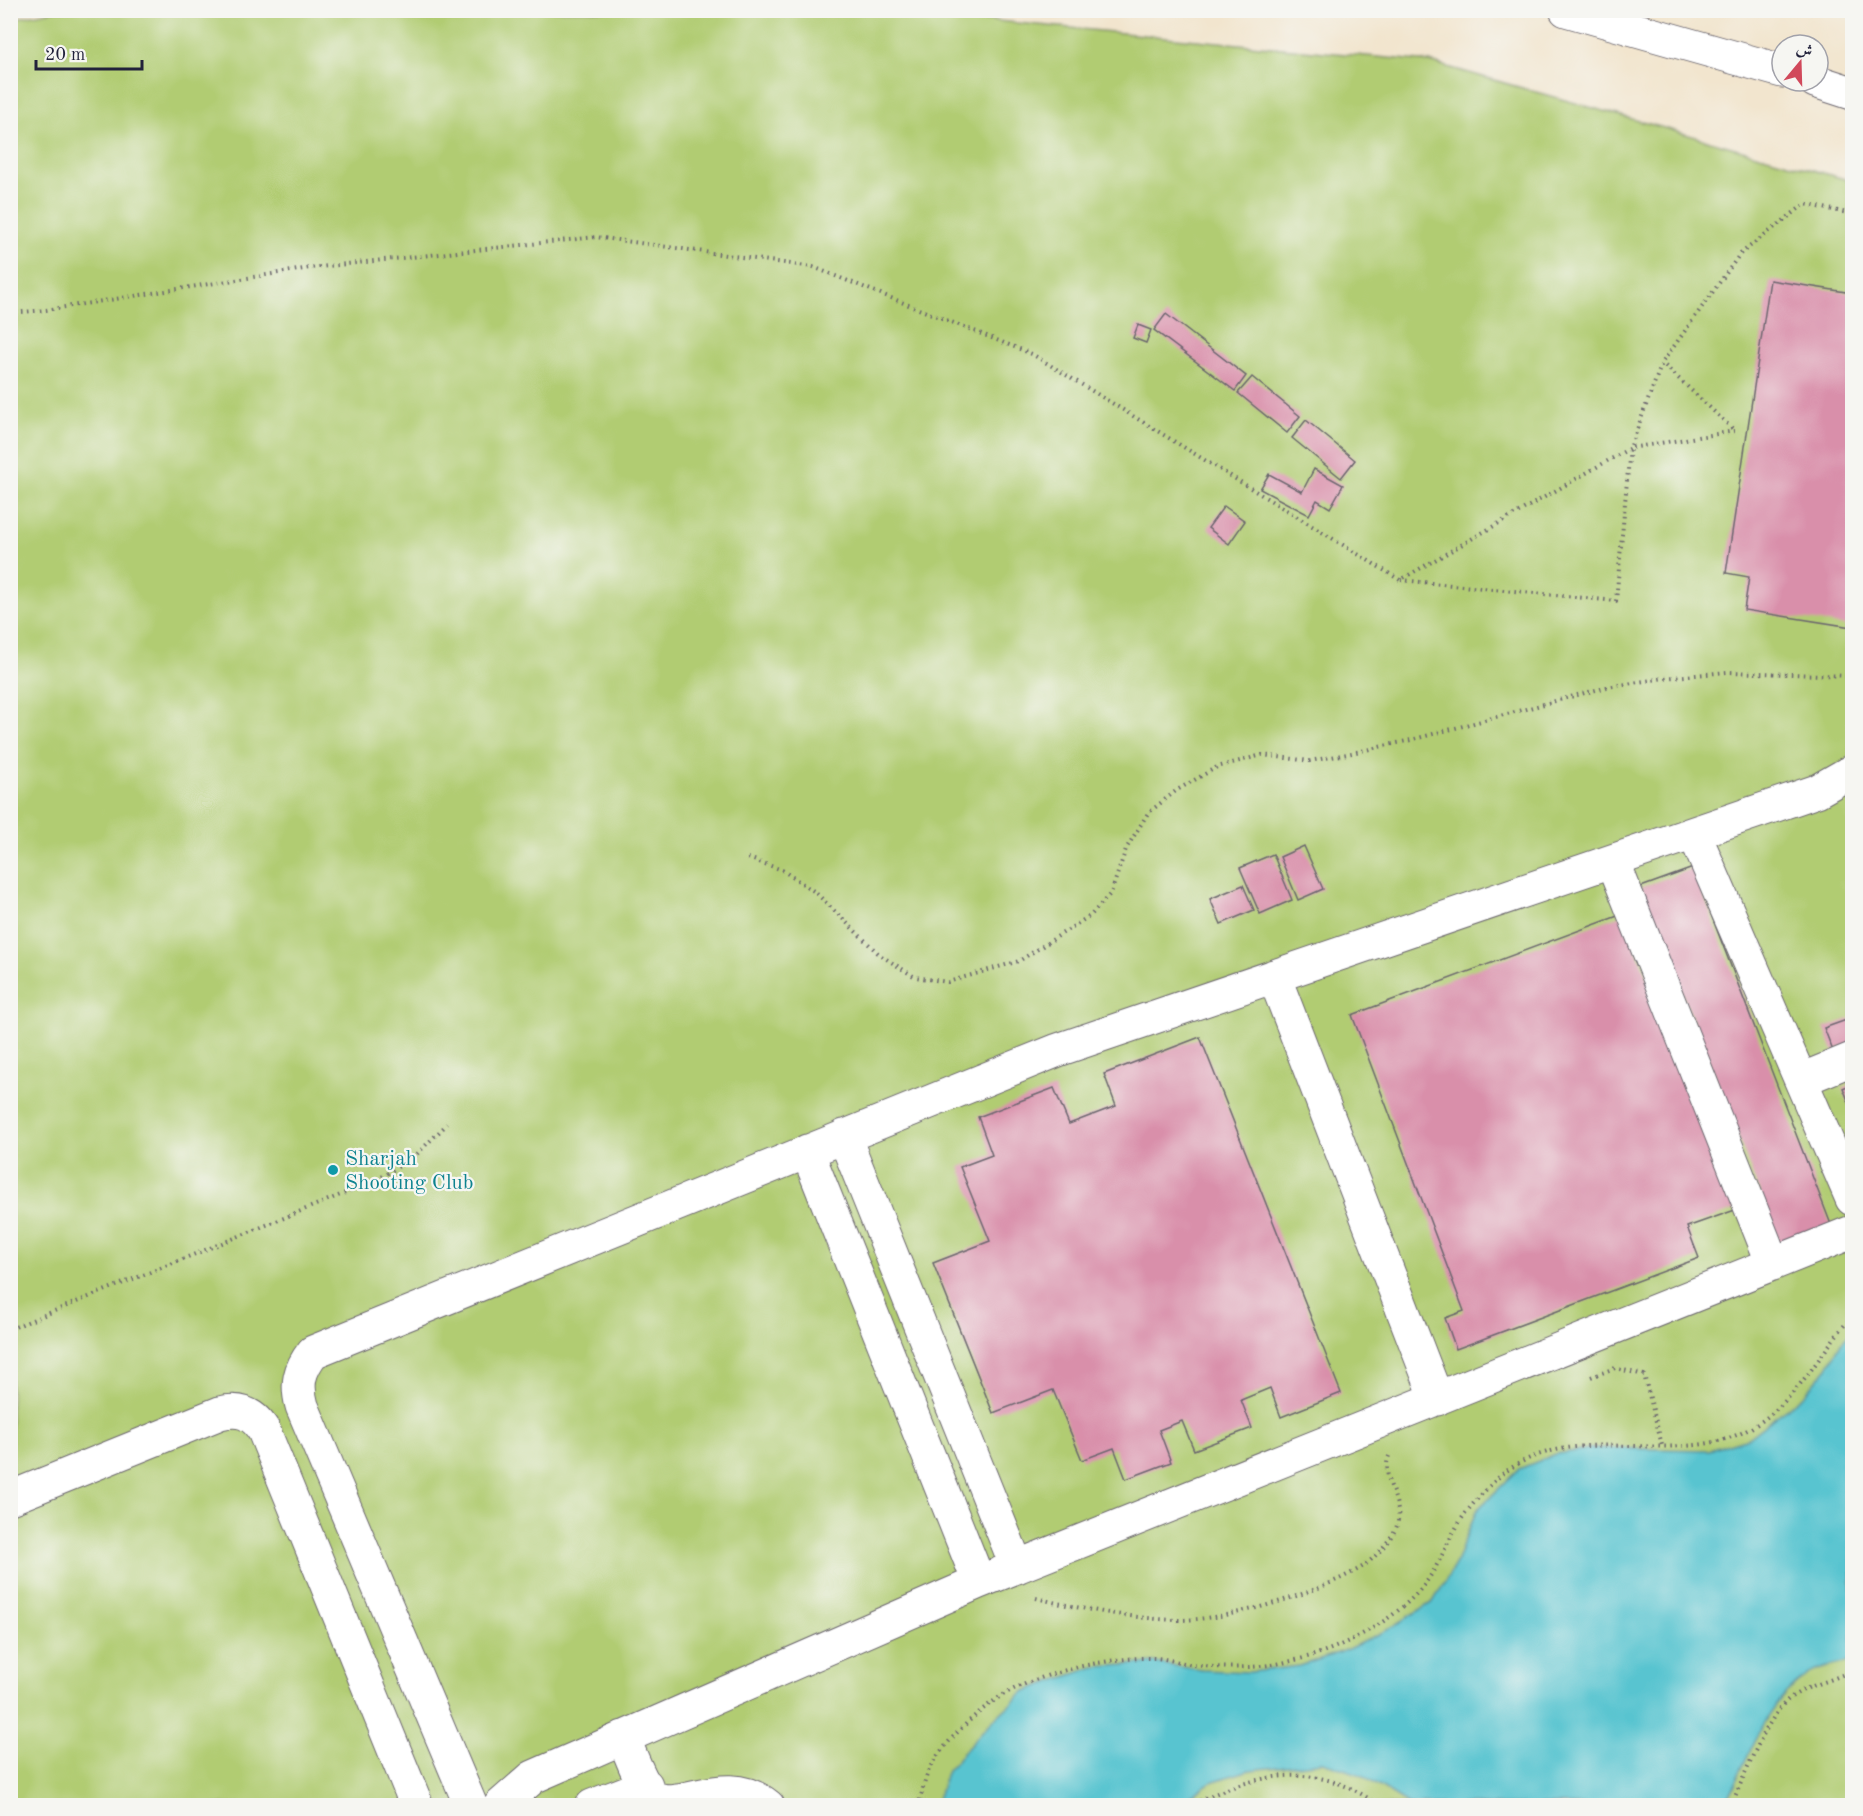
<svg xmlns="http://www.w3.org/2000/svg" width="1863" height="1816" viewBox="0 0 1863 1816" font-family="'Old Standard TT',Amiri,serif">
<rect width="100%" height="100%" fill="#f6f6f2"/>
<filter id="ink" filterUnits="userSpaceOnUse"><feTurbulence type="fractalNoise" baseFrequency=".0167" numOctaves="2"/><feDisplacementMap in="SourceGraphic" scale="12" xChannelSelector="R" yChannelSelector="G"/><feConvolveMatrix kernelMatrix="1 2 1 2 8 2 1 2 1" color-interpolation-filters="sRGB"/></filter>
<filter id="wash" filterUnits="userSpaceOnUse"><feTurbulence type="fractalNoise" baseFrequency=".008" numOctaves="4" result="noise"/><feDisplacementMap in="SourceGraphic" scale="24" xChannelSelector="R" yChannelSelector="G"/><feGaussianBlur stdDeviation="1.35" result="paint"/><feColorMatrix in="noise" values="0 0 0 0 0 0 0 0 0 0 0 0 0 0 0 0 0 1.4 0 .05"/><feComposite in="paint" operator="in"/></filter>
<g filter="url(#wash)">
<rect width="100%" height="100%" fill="#f2e5ce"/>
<path fill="#b1cc72" stroke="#6a7756" stroke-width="1.5" d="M58,10L892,11L1430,62L1852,181V1805H11V19Z"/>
<path fill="#58c4d0" stroke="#3d7386" stroke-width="1.5" d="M1852,1332V1661C1839,1665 1820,1667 1808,1675C1764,1704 1748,1760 1724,1805H1409L1361,1775L1323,1762L1250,1770L1211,1782L1176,1805H935L947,1771L987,1726L1025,1691L1094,1667L1155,1663L1202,1670L1249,1672L1300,1666L1346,1650L1389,1629L1433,1602L1456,1563L1476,1511L1519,1469L1556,1454L1595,1448L1709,1450L1748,1438L1805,1394L1828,1367L1841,1343Z"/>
<g id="blocks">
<path fill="#d98faa" d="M1770,280L1852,293V627L1744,610L1749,577L1726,573Z
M1166,314L1246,376L1235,391L1154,330Z
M1138,325L1151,330L1146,343L1133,338Z
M1252,377L1300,416L1287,433L1238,393Z
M1306,420L1355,460L1341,478L1292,438Z
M1314,469L1343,485L1330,508L1317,500L1309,515L1260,489L1269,474L1302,492Z
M1224,506L1245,521L1229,544L1208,528Z
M1304,846L1323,889L1298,900L1280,857Z
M1273,854L1292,900L1260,914L1240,868Z
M1693,868L1832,1227L1780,1246L1641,887Z
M1243,885L1254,910L1221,924L1210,899Z
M1623,914L1735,1210L1687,1227L1699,1258L1456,1349L1445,1318L1464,1311L1352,1015Z
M1852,1018V1044L1833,1051L1824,1028Z
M1200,1037L1341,1393L1281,1417L1270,1388L1241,1400L1252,1428L1194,1450L1182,1421L1159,1430L1171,1462L1126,1479L1114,1448L1082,1460L1053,1390L993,1413L933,1263L990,1241L960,1167L992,1155L978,1117L1054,1088L1069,1124L1116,1106L1104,1074Z
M1852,1084V1110L1843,1088Z"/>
</g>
</g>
<g filter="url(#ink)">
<use href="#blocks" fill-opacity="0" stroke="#6b666e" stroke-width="1.5"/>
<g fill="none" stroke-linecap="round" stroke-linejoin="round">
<defs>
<path id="minor" d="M1694,833L1852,1199
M1613,861L1773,1264
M1274,976L1437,1399
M1801,1080L1852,1059
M844,1136L1017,1567
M807,1151L979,1582
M10,1498L220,1413C240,1408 253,1413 264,1431L417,1806
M623,1737C631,1755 639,1780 651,1795C677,1816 724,1770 768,1806
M471,1806L302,1406C296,1384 299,1370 313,1352L1058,1050L1817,791L1852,771
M500,1806L533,1777L979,1582L1852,1232
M592,1806L646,1785"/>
<path id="highway" d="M1566,10L1782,71
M1815,81L1852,93"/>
</defs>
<use href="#minor" stroke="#6b666e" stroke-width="35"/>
<use href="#highway" stroke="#6b666e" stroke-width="35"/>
<path stroke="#6b666e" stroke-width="4" stroke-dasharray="1.5 4.5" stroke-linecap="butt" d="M10,313L46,310L310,268L596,237L813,267L1032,354L1400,580L1630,448L1662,363L1740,254L1805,204L1852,214
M1401,580L1616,601L1630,448L1735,431L1662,363
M748,858L782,870L815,892L880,955L915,977L948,982L1019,961L1091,915L1111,893L1126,849L1148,813L1177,790L1217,767L1262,755L1310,761L1347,754L1411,740L1607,687L1664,678L1727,672L1852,676
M10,1329L375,1181L414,1157L447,1124
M1591,1377L1615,1368L1644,1375L1662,1445
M1036,1598C1081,1609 1129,1618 1175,1620C1227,1621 1317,1594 1362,1567C1374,1559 1388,1543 1395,1530C1408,1506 1379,1479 1389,1456
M918,1806C923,1792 925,1774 933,1762C951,1735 988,1700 1018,1687C1055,1670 1112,1657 1152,1658C1169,1658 1186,1665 1203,1666C1248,1671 1296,1664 1338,1646C1367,1633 1396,1616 1418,1592C1437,1572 1445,1545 1459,1523C1467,1509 1492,1482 1505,1472C1583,1416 1683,1475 1759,1423C1800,1395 1820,1353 1852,1316
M1189,1806C1252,1774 1318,1758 1379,1806
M1731,1806C1743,1779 1769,1710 1793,1696C1811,1684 1833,1681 1852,1670"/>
<use href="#minor" stroke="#fff" stroke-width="33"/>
<use href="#highway" stroke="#fff" stroke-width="33"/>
</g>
</g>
<circle fill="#0f9aa8" stroke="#f6f6f2" stroke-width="2" cx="333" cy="1170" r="6"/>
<g text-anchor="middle" stroke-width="4.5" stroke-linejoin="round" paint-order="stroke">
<g font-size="21" fill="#0d838f" stroke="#f6f6f2" text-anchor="start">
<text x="345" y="1165">Sharjah<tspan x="345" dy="24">Shooting Club</tspan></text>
</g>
</g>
<rect width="1863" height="1816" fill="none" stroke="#f6f6f2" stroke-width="36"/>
<g transform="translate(1800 63) rotate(19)"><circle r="28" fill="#f6f6f2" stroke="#a1a1a9" stroke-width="1.5"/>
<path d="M0-4.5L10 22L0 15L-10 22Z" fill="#d1495b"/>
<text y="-9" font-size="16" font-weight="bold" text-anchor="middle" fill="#22223b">ش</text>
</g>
<path d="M36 60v9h106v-9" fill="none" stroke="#22223b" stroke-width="3"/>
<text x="45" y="60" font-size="18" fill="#22223b" stroke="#f6f6f2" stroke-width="4.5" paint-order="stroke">20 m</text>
</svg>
